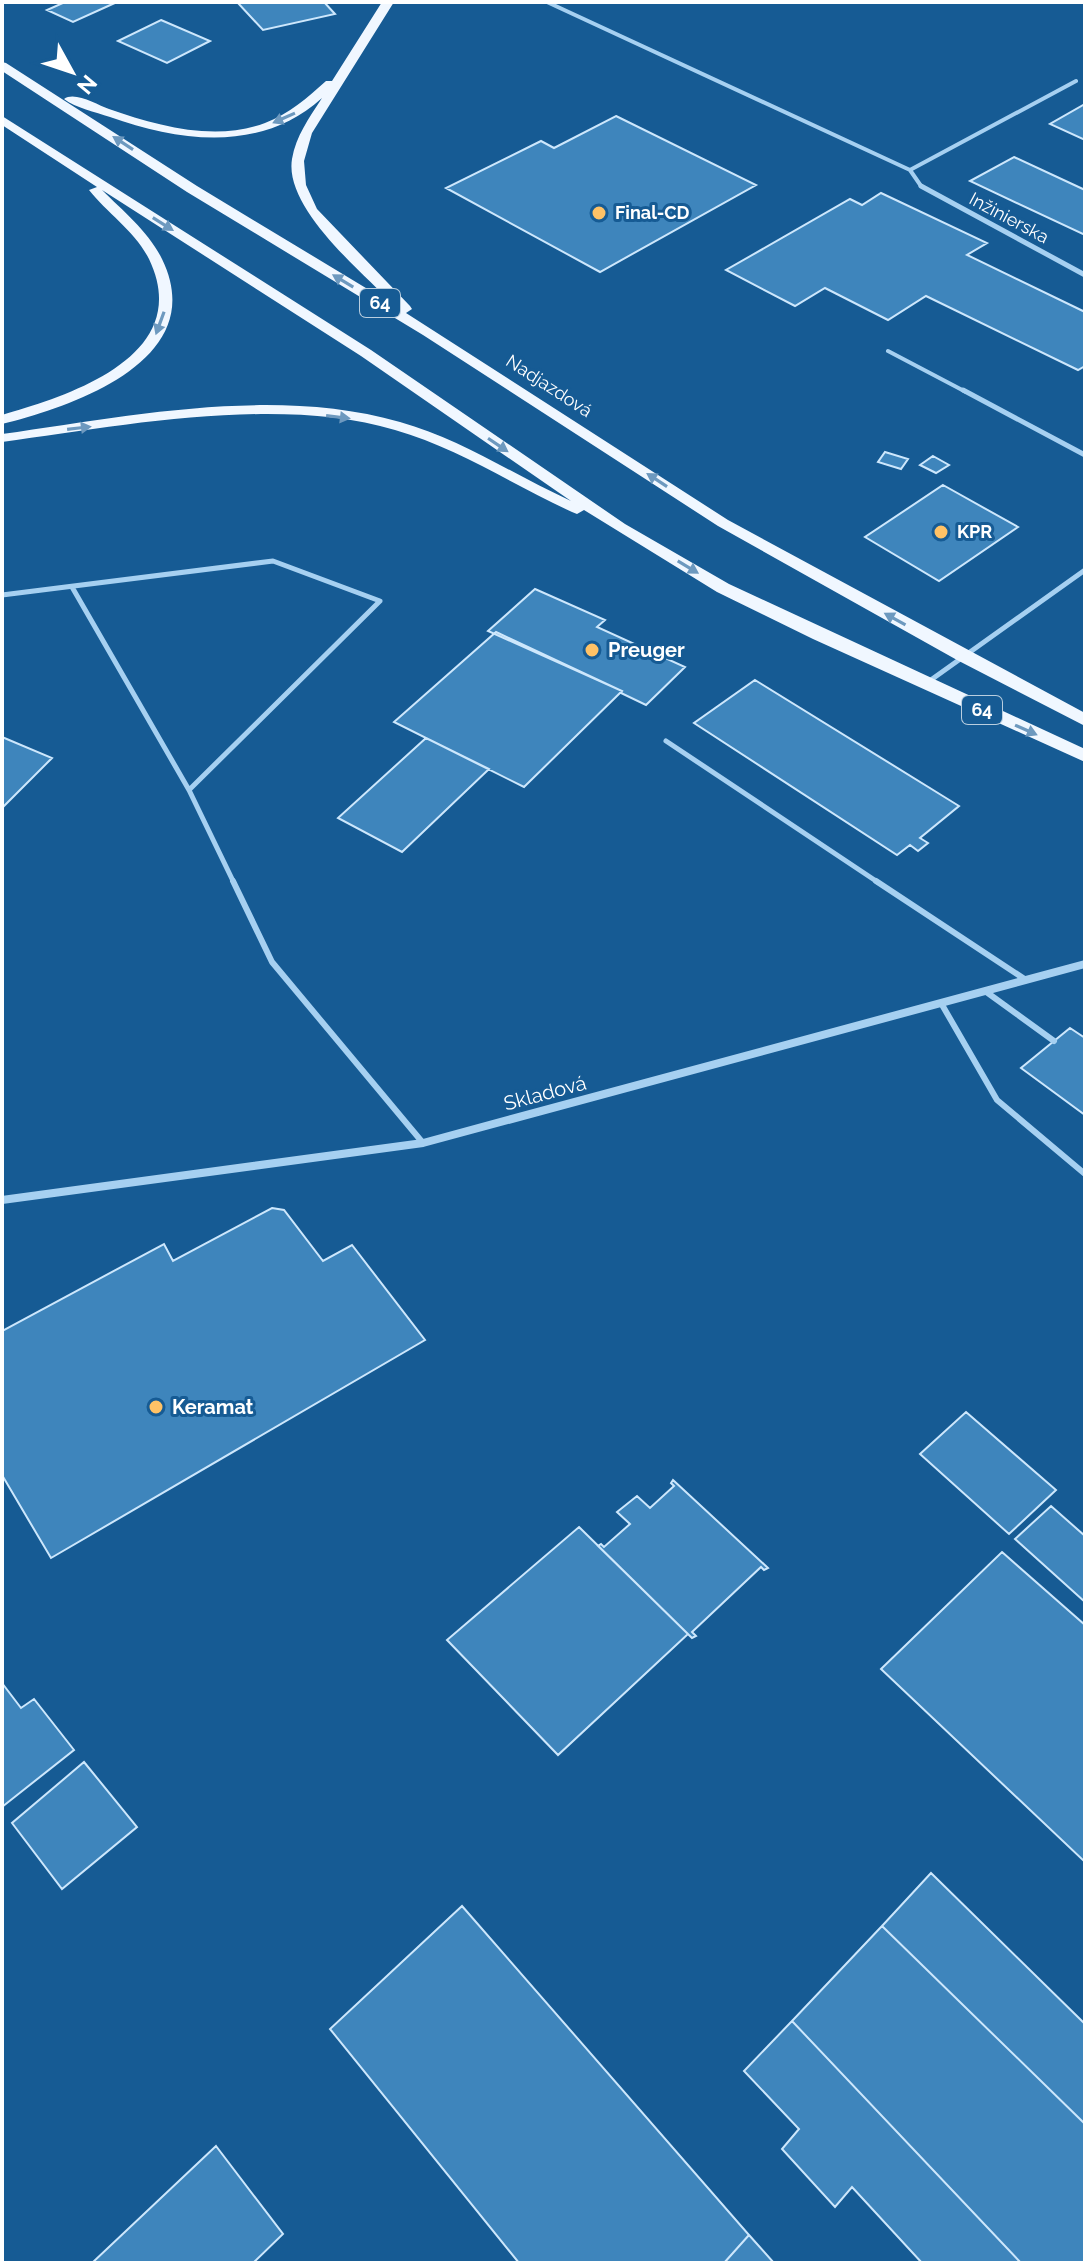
<svg xmlns="http://www.w3.org/2000/svg" width="1087" height="2265" viewBox="0 0 1087 2265" font-family="Raleway,sans-serif">
<rect width="100%" height="100%" fill="#165b94"/>
<path fill="#3e85bc" stroke="#cde7fc" stroke-width="2" d="M65,2H117L73,22L47,10Z
M237,2H324L335,14L263,30Z
M161,20L210,41L167,63L118,41Z
M1085,104V140L1050,124Z
M616,116L756,185L600,272L446,188L541,141L554,148Z
M1014,157L1085,190V235L970,181Z
M881,193L987,243L967,255L1085,312V366L1078,370L926,296L888,320L825,288L795,306L726,270L850,199L862,205Z
M885,452L908,459L901,469L878,462Z
M933,456L949,465L936,473L920,465Z
M943,485L1018,527L939,581L865,537Z
M535,589L605,620L597,627L685,667L646,705L621,693L622,691L488,631Z
M496,632L622,691L524,787L394,722Z
M755,680L959,806L920,838L928,843L918,851L910,845L897,855L694,723Z
M2,737L52,758L2,808Z
M426,738L489,769L402,852L338,818Z
M1070,1028L1085,1038V1115L1021,1068Z
M272,1208L284,1210L323,1261L352,1245L425,1340L51,1558L2,1475V1331L164,1244L173,1261Z
M966,1412L1056,1490L1009,1534L920,1454Z
M673,1480L768,1568L764,1570L761,1567L692,1632L696,1636L692,1638L598,1546L601,1544L604,1547L630,1524L617,1512L637,1496L650,1508L674,1486L671,1483Z
M1051,1506L1085,1536V1602L1015,1539Z
M579,1527L688,1634L558,1755L447,1640Z
M1002,1552L1085,1625V1862L881,1669Z
M2,1683L21,1708L34,1699L74,1750L2,1807Z
M84,1762L137,1827L62,1889L12,1823Z
M931,1873L1085,2024V2124L882,1926Z
M462,1906L749,2235L724,2263H519L330,2029Z
M882,1926L1085,2124V2263H1021L792,2021Z
M792,2021L1021,2263H922L852,2187L835,2207L782,2149L799,2129L744,2071Z
M216,2146L283,2234L253,2263H92Z
M749,2235L774,2263H724Z"/>
<g fill="none" stroke-linecap="round" stroke-linejoin="round">
<path stroke="#a6d0f1" stroke-width="4" d="M547,2L910,170
M921,186L910,170L1076,81
M888,351L966,392"/>
<path stroke="#a6d0f1" stroke-width="5" d="M963,390L1085,455
M72,587L189,790L234,883
M2,595L273,561L380,601L189,790
M928,682L1085,570
M666,741L879,883"/>
<path stroke="#a6d0f1" stroke-width="6" d="M233,881L272,962L423,1143
M876,881L1026,980
M985,991L1054,1041
M941,1003L997,1100L1085,1174"/>
<path stroke="#a6d0f1" stroke-width="5" d="M921,186L1085,275"/>
<path stroke="#a6d0f1" stroke-width="8" d="M2,1200L423,1143L1085,964"/>
<path fill="#f0f7ff" fill-rule="evenodd" d="M382,2H394L312,133L304,161L306,185L317,209L410,306L412,309L406,313L728,520L1085,713V726L957,660L718,526L423,335L187,192L2,71V62L6,63L197,186L394,305C362,272 284,208 292,159C296,136 309,118 322,98C261,153 181,142 110,117C95,112 76,108 64,99C75,91 97,105 109,109C158,126 215,142 265,123C289,114 307,98 326,81H332Z
M2,116L371,350L625,524L729,584L1085,749V762L813,639L717,592L584,510L577,514L572,512C513,485 458,448 395,430C278,395 121,426 2,442V434C130,416 273,386 400,422C461,439 514,475 571,501L361,356L102,190C123,211 149,232 162,259C211,359 75,406 2,424V415C72,395 195,355 149,259C135,231 107,213 89,190L97,187L2,125Z"/>
</g>
<defs><path id="oneway-solid" d="M-6-.8H1V-3.2L6.5 0L1 3.2V.8H-6Z" transform="scale(2)"/></defs>
<g fill="#6d99bf">
<use href="#oneway-solid" transform="translate(284 118) rotate(156)"/>
<use href="#oneway-solid" transform="translate(123 143) rotate(-147)"/>
<use href="#oneway-solid" transform="translate(163 224) rotate(32)"/>
<use href="#oneway-solid" transform="translate(343 281) rotate(-149)"/>
<use href="#oneway-solid" transform="translate(160 323) rotate(110)"/>
<use href="#oneway-solid" transform="translate(338 417) rotate(7)"/>
<use href="#oneway-solid" transform="translate(79 428) rotate(-7)"/>
<use href="#oneway-solid" transform="translate(498 445) rotate(34)"/>
<use href="#oneway-solid" transform="translate(657 480) rotate(-147)"/>
<use href="#oneway-solid" transform="translate(688 567) rotate(31)"/>
<use href="#oneway-solid" transform="translate(895 619) rotate(-151)"/>
<use href="#oneway-solid" transform="translate(1026 730) rotate(24)"/>
</g>
<g fill="#ffc266" stroke="#165b94" stroke-width="3">
<circle cx="599" cy="213" r="8"/>
<circle cx="941" cy="532" r="8"/>
<circle cx="592" cy="650" r="8"/>
<circle cx="156" cy="1407" r="8"/>
</g>
<g text-anchor="middle" stroke-width="6" stroke-linejoin="round" paint-order="stroke">
<g font-size="18" font-weight="bold" fill="#fff" stroke="#165b94" text-anchor="start">
<text x="615" y="219">Final-CD</text>
<text x="957" y="538">KPR</text>
</g>
<g font-size="18" fill="#fff" stroke="#165b94">
<text transform="translate(1009 218) rotate(28)" y="6">Inžinierska</text>
<text transform="translate(549 386) rotate(33)" y="6">Nadjazdová</text>
</g>
<g fill="#165b94" stroke="#b9cedf" stroke-width="2">
<rect x="360" y="289" width="40" height="28" rx="6"/>
<rect x="962" y="696" width="40" height="28" rx="6"/>
</g>
<g font-size="18" font-weight="bold" fill="#fff">
<text x="380" y="309">64</text>
<text x="982" y="716">64</text>
</g>
<g font-size="20" font-weight="bold" fill="#fff" stroke="#165b94" text-anchor="start">
<text x="608" y="657">Preuger</text>
<text x="172" y="1414">Keramat</text>
</g>
<g font-size="20" fill="#fff" stroke="#165b94">
<text transform="translate(545 1093) rotate(-15)" y="7">Skladová</text>
</g>
</g>
<rect width="1087" height="2265" fill="none" stroke="#ffffff" stroke-width="8"/>
<g transform="translate(72 72) rotate(130)" stroke="#165b94" stroke-width="6" paint-order="stroke">
<path d="M0-6L14 30L0 20L-14 30Z" fill="#ffffff"/>
<text y="-12" font-size="22" font-weight="bold" text-anchor="middle" fill="#ffffff">N</text>
</g>
</svg>
